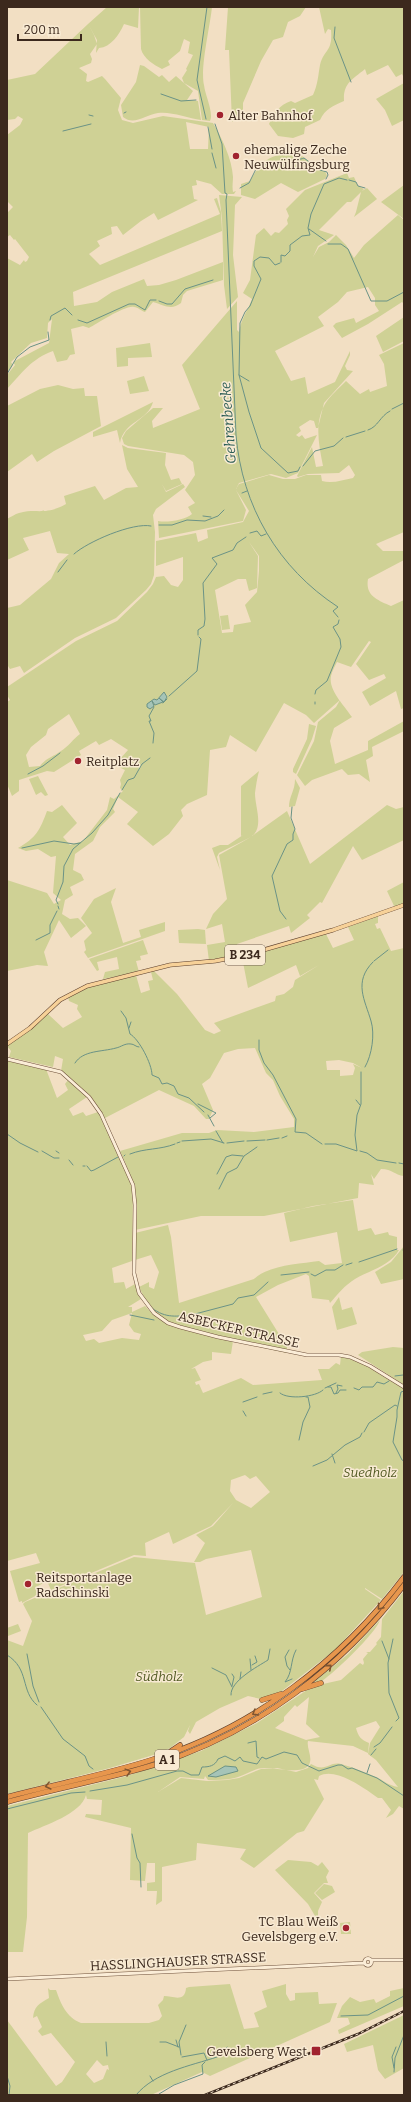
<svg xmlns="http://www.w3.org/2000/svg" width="411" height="2102" viewBox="0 0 411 2102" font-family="Bitter,serif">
<rect width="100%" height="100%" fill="#f2dfc3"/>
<path fill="#cfd195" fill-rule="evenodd" d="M107,7H139L138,28L124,24C119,35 111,47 99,48L96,53L97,40L88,24Z
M140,7H212C210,27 200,68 204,85C205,95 214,113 210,121L202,120L198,91L184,83L182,78L187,70L186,69L193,55L188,53L190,42L184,39L180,51L168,61L170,65L162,69C154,65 143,58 141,49Z
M228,7H306L300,16L288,22L283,37L273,40L261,61L243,103V114L232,122L229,50H225Z
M319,7H404V78L402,74L396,77L388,65L367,75L365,69C352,80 343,83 344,101C333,106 325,109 320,120L305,127L304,134L293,138L278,136L269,124C274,113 279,105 291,101L295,103L313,95C318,84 318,76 320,65C324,49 333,52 331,30L328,29L325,34Z
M88,24L94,35L97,44L90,54L92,59L91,63L79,68L87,74L86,81L88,82L102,76L105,79L121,98L118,110L122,120L133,123L163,116L213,123C222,138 232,159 233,177C233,181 232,187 233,192L236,191L234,194H222L211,184L196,180L197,185L192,186L194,199L198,200L158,220L154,213L141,221L123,235L117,226L111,227L112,234L97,241L100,246L89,254L100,265L220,214L214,199L217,198L221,212L222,231L73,292L74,306L97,302L112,292L144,279L147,286L159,285L176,280L223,262V280L187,291L183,295L181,303C171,311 164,305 153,302L145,312C141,311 138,307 134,307C125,305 97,324 89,328L83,326L71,329L75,354L70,355L67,360L57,362L53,351C31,359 22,373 7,389V375L15,365L13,362L49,343L52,319L48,323L47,338L31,343L11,362L13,365L7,373V258L20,265L24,260L25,262L27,261L29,257L15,239L14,240L10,235L7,237V213L13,207L7,201V135L20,125L23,119L18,116L15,119L7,120V80L35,74ZM186,122L209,127L208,149H190Z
M140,65L144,66L159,77L162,75L169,82L176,76L193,91L187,100L198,101L201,120C188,118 170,111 158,113C145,115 134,126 123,117L121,105L136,82Z
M404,83V120L392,126L385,110L376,99Z
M298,153L320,170L325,171L327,176L325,179L298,192L281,183L255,199L241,195V184L250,181C263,157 273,154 298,153Z
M347,173L349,178L354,177L358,186L364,189L362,191L367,188L377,199L354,217L356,212L361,192L351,202H347L319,230L334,235L318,246L313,257L319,247L329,242L336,235L346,245L354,258L364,245L398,215L404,220V304L402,302L368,324L342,338L333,326L336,323L354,318L356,323L379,311L375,305V298L368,287L347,292L338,302L318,317L324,326L275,351L291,381L305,377L308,394L335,382L350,351V355L345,366L347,370L353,371L324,403L318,428H316L314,421L310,420L299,427L301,431L296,435L299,437L302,435L305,439L317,435L298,473L286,478L271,474L239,483L236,489L239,484L269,475L283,479H295L306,475H321L322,481C332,484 343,480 353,478L355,475L349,465L339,473L308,474L298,477L297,476L312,447L316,467L323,466C319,446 314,423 325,404C330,396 339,388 346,381L360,394L369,389L370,392L387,386L384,364L379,355L404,343V532L376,544L383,551H404V560L368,579C365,596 378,600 391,606L404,600V708L401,709L396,691L370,706L362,692L386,678L384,674L369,680L356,664L371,642L369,641L351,667L337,662C335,666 332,671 331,676C328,690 345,706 352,717L334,728L330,741L335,764L368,750V741L404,721V731L372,747L373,756L366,760L370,782L359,774L348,775L342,769L312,780L305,786L297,775L314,741L318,722L336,707L340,700L314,723L306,715L284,703L256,752L230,735L226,747L210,750L207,795L187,804L181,810L183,816L169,834L153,846L127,824L138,812L118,797L113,809L115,812L100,827L93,841L75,854L73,870L81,874L84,880L70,887L73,895L65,900L62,914L70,919L78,918L86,926L71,938L59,920L44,952L48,966L37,965L7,971V880L47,893L54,904L61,900L53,893L56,856L51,857L38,849L26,851L18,848C36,838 40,830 47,811L52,812L62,805L77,823L63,837L70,845L83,841L107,810L110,797L114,799L123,791L120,788L121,784L120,780L125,770L115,765L118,759H120L128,750L111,739L99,745L96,741L79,751L81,755L54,772L47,771L19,780V791L12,796L7,784V702L10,700L7,695V687L76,641L117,621L147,592L153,584L156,577L164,576L171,585L178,587L183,580V557L156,566V541L196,533L198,542L208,538L207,530L243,522L249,511L236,490L246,510L243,521L159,538L158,521C167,523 185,520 192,514L188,507L195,503L185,490L195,475L193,462L184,455L128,446L124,444L122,438L126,431L153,408H163L152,421L153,428L200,409L182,365L237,301V330L239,332C241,319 248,310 252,299L243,293L250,280L256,235L264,228L271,236L275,232L279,233L288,224L287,220L289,216L286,209L305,190ZM249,542L259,556V571L257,592L245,605L251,622L234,625L233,632L222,633L215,590L238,579H246L249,591L257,588L258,556ZM69,714L80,734C73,739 68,747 61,751C53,757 46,758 40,766L29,767L26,755L31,747L46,735L48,729Z
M404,185V219L381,202Z
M219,195L242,197L235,205L234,231L233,255L238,297L227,309L224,285L222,218Z
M404,317V341L383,352L376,336Z
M150,343L152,357L128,358V366L117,367L116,348Z
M144,376L149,391L130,394L127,381Z
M58,385L73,389L84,388L85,396H97L101,426L54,451L37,462L32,454L7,472V406L40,389Z
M153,402C148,421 124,421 120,443L117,430L93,437V432Z
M122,445L128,448L166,453L165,465L171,480L179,478L182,484L166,491L162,484L166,492L183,484L185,487L156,509L153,515L155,532L154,575L151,584L146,590L116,618L75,638L24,673L20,666L10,669L8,666L7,669V608L20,605L51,579L59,563L69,554L57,553L50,531L23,538L29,550L7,560V519C11,517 15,514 19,513C37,508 45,516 66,504L64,496L95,486L104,500L126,488L138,487L127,469Z
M228,615L230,629L222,630L220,616Z
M309,724L316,726L312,739L296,774L293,772V769L307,739Z
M259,771C257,778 256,786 255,793C255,807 264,827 252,836L287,811L310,864L387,805L396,809L404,807V840L362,860L353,846L322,903L320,902L307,915L310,918L291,933L289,926L237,944L239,955L209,961L207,945L225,942L222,924L206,929L213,914L227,899L219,855L251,837L219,853L217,857L220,870L212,848L220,845H228L243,835L241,836V786Z
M38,776L48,795L45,796L41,792L36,795L29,779Z
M295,779L300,788L295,806L289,807C289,796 295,791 295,779Z
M404,882V904L395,908L387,891Z
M116,888L111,902L123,943L141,937L139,930L165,922V931L88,958L84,952L86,950L84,941L92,933L81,918L94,899Z
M378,916V923L375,924L377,929L380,928L391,951L404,948V1176C394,1175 393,1169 381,1169L374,1179L371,1174L374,1185L359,1183L358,1198L264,1216H201L135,1230C137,1195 135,1183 120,1151L182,1133H209L217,1130L254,1132L294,1127V1119L280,1096L273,1080L266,1073L255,1048L238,1049L224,1053L210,1078L202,1084L213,1110L209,1119H206L194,1106L159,1090L105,1118L88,1094L61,1071L63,1059L55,1056L53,1067L9,1057L11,1051L7,1046L48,1014L63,1028L82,1017L77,1009L78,1005L69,1001L68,997L89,986L136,975L141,993L150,990L148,981L153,980L151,972L154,971L177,994L205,1030L214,1034L221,1031L214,1023L275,1001L276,996L284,994L293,987L295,980L319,965L300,976L296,965L248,988L242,957L326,934L333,948L354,940L348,927ZM339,1060L353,1063L362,1068L353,1064L355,1068L353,1075L340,1076V1070H327L326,1061Z
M198,929L205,930L206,944L179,943L178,930Z
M143,940L148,954L140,956L141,960L136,961L139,972L103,979L105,972L119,969L117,957L97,962L99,970L97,971L89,959Z
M7,1060L46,1069L57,1098L68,1090L65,1084L68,1080L87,1097L69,1109L73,1116L83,1112L86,1116L98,1112L100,1115L132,1184L133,1193L132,1261L112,1268L114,1283L124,1282L126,1289L135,1284L141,1299L128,1307H132V1312L145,1306L152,1313L139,1287L149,1282V1287L154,1289L159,1272L151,1255L135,1260V1233L168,1225L171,1237L179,1303L254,1279C269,1265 299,1264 319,1261L325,1265L342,1263L337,1232L290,1242L284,1213L313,1206L353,1200L358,1231L371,1228L375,1235L388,1232L389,1235L397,1237V1250H399C390,1266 370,1270 355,1279C345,1285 337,1295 330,1303L329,1300L312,1298L309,1276L306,1274L278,1285L256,1297L287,1347V1353L233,1341L231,1354L212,1352V1360L203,1362L191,1369L195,1368L201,1380L195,1382L196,1385L199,1384L203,1393L241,1378L253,1385L322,1380L318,1369H329L336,1363L340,1365L341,1356L362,1363L404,1389V1572L382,1599L365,1588V1589L381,1600L335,1650L282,1691L261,1699L248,1696L220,1708L196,1722L190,1734L188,1731L190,1725L184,1737L170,1748L160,1753L110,1768L7,1794V1640L23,1646L32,1621L23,1604L25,1602L134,1557L195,1563L206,1615L262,1597L251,1550L206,1559L200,1562H194L205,1543L196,1535L213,1526L233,1503L211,1526L173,1544L169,1532L145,1543L146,1556L134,1555L51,1590L47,1581L36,1587L37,1595L22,1603V1601L19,1602L10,1571L40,1563L36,1553L7,1561ZM132,1313L129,1325L134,1332L141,1334L139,1340L122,1338L99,1343L94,1339L86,1341L83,1335L102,1331L112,1320ZM245,1475L250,1479L256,1476L270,1492L251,1508L236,1500L230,1491L231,1480Z
M404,1246V1279L381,1284L375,1272L391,1262Z
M339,1297L342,1310L352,1307L357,1324L337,1330L332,1307Z
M393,1347L404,1348V1385L358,1355L362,1352Z
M404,1591V1809L399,1806L393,1814L386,1818L391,1810L382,1798H378C364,1788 336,1767 319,1776L318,1780L314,1779L324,1799L304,1831L297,1833L254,1868L240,1859L246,1849L197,1843L196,1860L162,1867V1901L156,1905L157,1891H147V1883L155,1882V1863H147L145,1881L130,1880L131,1828L85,1817L86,1814L101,1815L102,1800L87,1799L86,1795C81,1814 45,1825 28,1833L27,1917L23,1952H7V1806L127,1776L201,1751L257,1723L307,1690L323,1684L341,1680L360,1663L363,1665L364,1663L363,1659L368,1653L366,1652H370L377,1644L376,1643L381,1637L382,1619ZM309,1697L306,1724L320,1737L306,1740L275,1728L284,1721V1717L295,1705L297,1707ZM376,1721L380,1727L370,1743L368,1754L376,1760L398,1787C387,1785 385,1781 376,1777C365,1772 351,1767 341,1764C329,1761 326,1773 311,1764L308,1768L296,1772L277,1768L261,1769L239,1778L227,1780L207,1781L181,1778L158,1792L180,1777L204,1779L205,1776L208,1780C217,1780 229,1780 238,1777C247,1774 255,1768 264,1768C275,1767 298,1774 307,1767C315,1760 306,1749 308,1741L353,1746L368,1753L369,1743C361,1740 358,1736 356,1728Z
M380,1620C376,1633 335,1672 322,1681C320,1682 316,1683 313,1683L348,1654Z
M18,1624L21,1631L8,1636L7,1628Z
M288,1860L311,1862L318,1866L322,1862L329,1871L326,1877L328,1883H324L314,1893L322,1902L318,1911V1921L308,1904L275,1870Z
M324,1884L332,1886L335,1892L322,1900L315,1893Z
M350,1922L351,1934H341L340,1923Z
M230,1984L244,2029L259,2027L254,2013L267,2007L262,1991L286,1984V1994L290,2001L295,2000V1993L318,1992L319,2004L337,2003L330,2022L210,2076L202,2072L151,2095H7V2020L56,2086L62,2082L75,2062L51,2033L42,2036L38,2031L42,2027L37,2016L33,2018C34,2006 39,2004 49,1998L48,1988L50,1990H56C61,2004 66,2017 81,2023H149L159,2020L162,2016L158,2005L163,2000L164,1996C173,1996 185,2003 186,1988L189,1987ZM97,2060L103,2066L108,2065L109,2070L107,2069L103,2079L94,2083L86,2074Z
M404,1988V2006L339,2034L338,2030L350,2024L348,2018H337L342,2006L350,1997L360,2002L374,1999L376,2003L390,1996V1991Z
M404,2015V2068L385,2079L378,2070L373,2045L347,2052L344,2044Z"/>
<path fill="#a5c4b8" stroke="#6b9386" d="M164,692L167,697L164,702L159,698L163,702L155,705L152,701L154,706L150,709L147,707V704L154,699L157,700Z
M225,1766L236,1767L238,1771L216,1777L208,1776Z"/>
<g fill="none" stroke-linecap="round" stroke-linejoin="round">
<path stroke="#6b9386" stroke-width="1" d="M335,27L334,38L351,82
M161,94L181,101L196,100
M124,113L126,112
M89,115L93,116
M206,119L197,80L207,7
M215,124L222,144L225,193L227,194L226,200L236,435C242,506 278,568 338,607L333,611L338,617
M208,127L212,149
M63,131L91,124
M212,153L216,168
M349,180L356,182L358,186L365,188
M240,188L249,183L256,169L262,168V164C267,164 271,165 276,165C279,165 302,159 304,158L320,170L327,172L328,175L326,179
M309,229L326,241
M328,244H341L348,249L371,301H387L404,292
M281,262V255L285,256L290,251V245L302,236L310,235L308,228L311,214L324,184L339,178L347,180
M280,263L275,265L269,258L260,257L254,261V266L261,279L250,306L245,312L240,323L239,375L249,412L261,448L288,473L298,471L300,467
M159,301L167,304H172L185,289L213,280
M50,320L51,316L65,308L72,315
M78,320L87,323L129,304H135L145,310L150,300H156
M7,374L17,357L30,347L49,340L48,332
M239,375L249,381
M392,409L404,403
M368,430C378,427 380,416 390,411
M346,437L365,431
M303,466L315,451L334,446L343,438
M242,493L247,491
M203,516L211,517
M159,525H172L187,520L205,521L218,516L224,510
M250,533L257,531L261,536L266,534
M74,554C87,542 133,522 151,526
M58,572L67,560
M198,635V630L204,626L205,619L203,583L217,564L212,558L233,550L237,543L246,537
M315,694L316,690L327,681L341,647L340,639L333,627L338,624L339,620
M169,696L197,671L201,639L199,637
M163,703L167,699
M315,704V702
M153,743L154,733L149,721H151L149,716L154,707
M28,774L43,766L60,753
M122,790L128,780L134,778L142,764L150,758
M22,848L54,841L74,844L80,843
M58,904L56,900L63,882L64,866L73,849L92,833L108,815L120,793
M58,906L59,909
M286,919L280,911L272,876L287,844L293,840V834L295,829L291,818L292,807
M36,940L50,933V925L57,911
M374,961L388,950
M121,1011L126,1018L130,1034C139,1039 152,1064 152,1075L159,1078L162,1084L167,1083L174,1086L178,1094L189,1098L204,1112
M129,1028L131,1022
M259,1040V1050L264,1063L273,1075L296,1119L295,1132L306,1133L322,1144
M75,1063C83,1050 102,1052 116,1048C121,1047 125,1043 131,1044C134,1044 136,1047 139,1047
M365,1067C372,1055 375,1034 371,1021C365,1000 353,982 373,962
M356,1100L360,1105
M198,1104L216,1113L210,1118
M208,1115L214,1126
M216,1131L223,1143
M7,1134L20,1143L38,1152
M282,1138L287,1136
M267,1140L279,1138
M182,1141L211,1139L224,1143
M247,1141L265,1140
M177,1143L180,1142
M227,1143L244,1141
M325,1144H336L357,1151L355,1135L357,1115L361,1104V1072
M42,1151L54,1158H59
M56,1151L59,1153
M360,1151L367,1153L377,1160L396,1163
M130,1154C145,1148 160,1150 175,1144
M124,1156L125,1155
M69,1160L73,1165
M399,1163L404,1164
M83,1166H85
M87,1166L91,1171L94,1170L118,1157
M217,1174L226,1157L232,1155L243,1156
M219,1189L227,1173L237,1168L244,1156L257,1147
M403,1250H404
M359,1262L397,1249
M346,1265L352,1263
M311,1274L315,1276L326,1270H335L343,1265
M281,1275L309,1272
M152,1308C166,1319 177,1316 193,1315
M195,1314L233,1304L238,1298L254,1295L268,1282
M130,1315L154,1320
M395,1376L403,1375
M328,1387H331L334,1394L338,1393L340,1390H346
M325,1388L336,1383
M354,1388L359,1390L362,1387H373L377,1382L384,1384L389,1381
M404,1391L401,1392L397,1410V1417L393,1442L402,1460L404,1461
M280,1393C288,1400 316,1397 323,1390
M336,1393L338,1389L337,1385L342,1386
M263,1394L272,1392
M243,1402L257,1397
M243,1411L246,1416
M364,1432L369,1423L395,1405L397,1406
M299,1440L303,1422L310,1407L308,1397H306
M332,1454L335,1463
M313,1466L327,1460L345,1445L360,1437L362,1433
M393,1639L388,1663L389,1693L399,1718L396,1721
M382,1641L389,1659
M289,1650L285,1657L287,1666L290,1670
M27,1654L33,1686L39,1702
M7,1655C30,1669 20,1691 37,1705
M250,1659L251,1670
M252,1665L257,1662L255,1656
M212,1668L226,1675L232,1687
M240,1679L241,1672
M292,1679L285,1682C293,1672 290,1661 296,1650
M232,1686L234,1677L232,1674
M231,1695C230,1681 257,1667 268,1660L270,1649
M41,1707L63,1739L85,1756L89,1766L93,1769
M248,1743L256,1741L257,1757L259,1758
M374,1747L380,1743L392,1727
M371,1755L376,1749
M367,1773L370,1764
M90,1791L127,1785L177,1771H183L191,1775H199L202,1767C209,1767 215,1766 218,1759L225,1756L235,1761L240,1757L243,1761L257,1764L262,1757L266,1759L284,1752L297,1755L302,1763L319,1771L338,1765H342L348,1769L352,1768L377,1778L404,1796
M7,1809L71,1793L85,1792
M132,1834L137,1858L140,1863L141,1887
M341,2016L368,2015L404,1996
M176,2040L178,2047
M106,2042L107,2056
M160,2042H166L179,2047
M181,2055L179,2042L186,2025
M219,2056L227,2047
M182,2057L204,2053L207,2060
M394,2068L392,2057L396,2047
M394,2072L395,2058L404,2035
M7,2076L10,2086L9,2095
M150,2076L153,2081
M159,2094L174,2085L203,2074L202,2065L205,2062
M136,2095C155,2072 190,2066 217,2057"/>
<defs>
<path id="secondary" d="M7,1059L61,1072L89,1097L101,1114L133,1185L135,1205L134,1273L139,1293L154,1313L168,1323L180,1327L218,1337L307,1355H339L350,1357L370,1366L404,1387
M364.5 1962a3.5 3.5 0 1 1 7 0a3.5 3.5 0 1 1-7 0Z
M371,1960H404
M7,1979L364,1963"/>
<path id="primary" d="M7,1044L30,1028L60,1000L87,986L170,965L215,961L246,955L333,930L404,905"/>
<path id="motorway" d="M302,1689L321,1683
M262,1700L281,1694
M171,1751L180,1745
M7,1797C55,1784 104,1775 151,1760C253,1728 340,1662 404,1577
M7,1802C57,1788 108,1779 157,1764C257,1732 341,1668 404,1585"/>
</defs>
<use href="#secondary" stroke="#6f513b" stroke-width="4"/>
<use href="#primary" stroke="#5b3e2c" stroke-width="4.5"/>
<use href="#motorway" stroke="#5b3e2c" stroke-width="5.5"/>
<use href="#secondary" stroke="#fbedd7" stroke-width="3"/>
<use href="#primary" stroke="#f7d198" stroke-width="3.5"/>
<use href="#motorway" stroke="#e7964d" stroke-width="4.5"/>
<defs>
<path id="rail" d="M205,2095L358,2034L404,2011"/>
</defs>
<use href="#rail" stroke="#3c291d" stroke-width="2.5"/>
<use href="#rail" stroke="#f8ead3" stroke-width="1" stroke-dasharray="3" stroke-linecap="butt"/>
</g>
<defs><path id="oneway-chevron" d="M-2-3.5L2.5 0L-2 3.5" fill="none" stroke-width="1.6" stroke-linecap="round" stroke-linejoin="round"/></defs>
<g stroke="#805530">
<use href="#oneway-chevron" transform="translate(380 1607) rotate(130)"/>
<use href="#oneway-chevron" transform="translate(329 1667) rotate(-41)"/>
<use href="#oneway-chevron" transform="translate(255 1713) rotate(149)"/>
<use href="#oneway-chevron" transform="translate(128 1772) rotate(-15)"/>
<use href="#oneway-chevron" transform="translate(48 1786) rotate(166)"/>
</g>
<g fill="#a1232f" stroke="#f8ead3" stroke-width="1.5">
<circle cx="220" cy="115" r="4"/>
<circle cx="236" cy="156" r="4"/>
<circle cx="78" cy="761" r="4"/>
<circle cx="28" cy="1584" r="4"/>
<circle cx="346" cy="1928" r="4"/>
<rect x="311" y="2046" width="10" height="10" rx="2"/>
</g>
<g text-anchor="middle" stroke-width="3" stroke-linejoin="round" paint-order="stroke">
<g fill="#f8ead3" stroke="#746354" stroke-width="1">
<rect x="225" y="945" width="40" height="20" rx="3"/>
<rect x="155" y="1750" width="24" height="20" rx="3"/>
</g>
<g font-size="12" font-weight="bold" fill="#3c291d">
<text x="245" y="959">B 234</text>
<text x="167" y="1764">A 1</text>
</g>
<g font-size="13" fill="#3c291d" stroke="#f8ead3" text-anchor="start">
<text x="228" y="120">Alter Bahnhof</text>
<text x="244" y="154">ehemalige Zeche<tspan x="244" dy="15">Neuwülfingsburg</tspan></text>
<text x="86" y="766">Reitplatz</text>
<text x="36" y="1582">Reitsportanlage<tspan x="36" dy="15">Radschinski</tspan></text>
<text x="338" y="1926" text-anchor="end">TC Blau Weiß<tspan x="338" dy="15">Gevelsbgerg e.V.</tspan></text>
<text x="307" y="2056" text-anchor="end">Gevelsberg West</text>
</g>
<g font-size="13" fill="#3c291d" stroke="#f8ead3">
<text transform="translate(239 1329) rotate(13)" y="5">ASBECKER STRASSE</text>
<text transform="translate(178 1961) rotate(-3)" y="5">HASSLINGHAUSER STRASSE</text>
</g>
<g font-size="13" font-style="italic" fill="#515a22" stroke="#f8ead3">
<text x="370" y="1477">Suedholz</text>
<text x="159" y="1681">Südholz</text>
</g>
<g font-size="14" font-style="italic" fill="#2b5d55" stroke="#f8ead3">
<text transform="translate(228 423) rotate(-94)" y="5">Gehrenbecke</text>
</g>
</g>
<rect width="411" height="2102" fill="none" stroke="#3c291d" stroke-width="16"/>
<path d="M18 34v6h63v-6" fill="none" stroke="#3c291d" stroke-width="2"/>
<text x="24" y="34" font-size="12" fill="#3c291d" stroke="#f8ead3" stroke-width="3" paint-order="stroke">200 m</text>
</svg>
